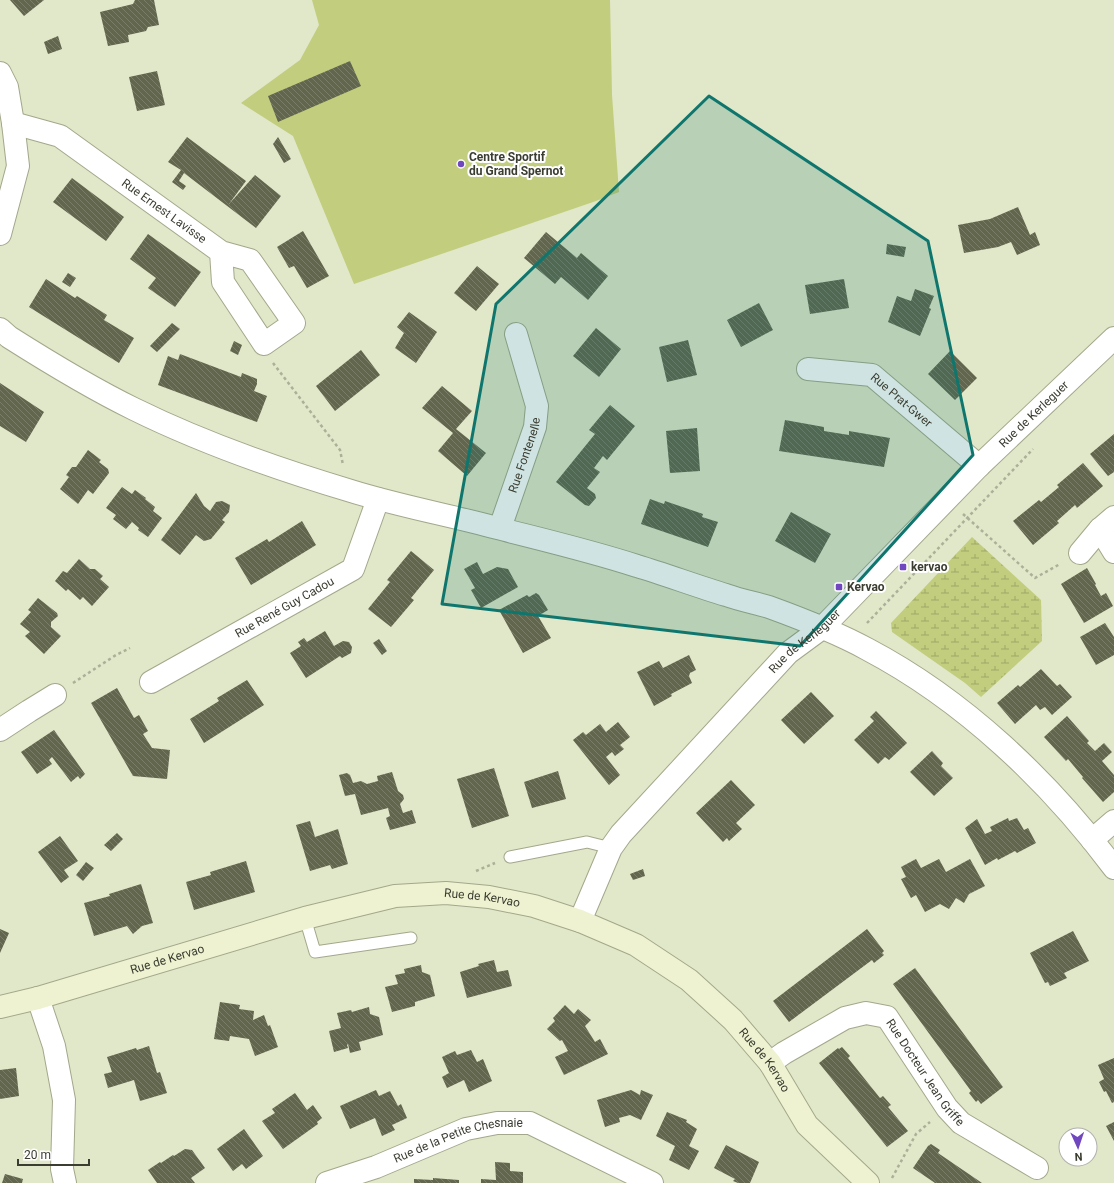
<svg xmlns="http://www.w3.org/2000/svg" width="1114" height="1183" viewBox="0 0 1114 1183" font-family="Roboto,sans-serif">
<defs>
<pattern id="wetland-marsh" width="20" height="14" patternUnits="userSpaceOnUse"><rect width="20" height="14" fill="#c2cd7e"/><path d="M1 5h8M5 5V1M11 12h8M15 12V8" fill="none" stroke="#9fa868"/></pattern>
<pattern id="building-back-hatch" width="6" height="6" patternUnits="userSpaceOnUse"><rect width="6" height="6" fill="#62664c"/><path d="M-1 5l2 2M0 0l6 6M5-1l2 2" fill="none" stroke="#7a7e69"/></pattern>
</defs>
<rect width="100%" height="100%" fill="#e1e7c9"/>
<path fill="url(#wetland-marsh)" d="M972,537L1041,600L1042,641L981,697L965,683L892,632L891,623Z"/>
<path fill="#c2cd7e" d="M312,0H610L612,95L619,192L596,201L354,284L293,136L241,103L300,60L319,25Z"/>
<path fill="url(#building-back-hatch)" d="M10,0H44L24,16Z
M135,0H154L159,25L148,27L146,31L128,35L129,42L108,46L100,12L133,4Z
M58,36L62,49L48,54L44,42Z
M350,61L361,86L278,122L268,96Z
M157,71L165,105L137,111L129,77Z
M187,137L246,181L229,204L255,175L281,196L256,228L184,173L179,181L186,186L183,190L172,182L181,170L168,162Z
M278,137L291,159L284,163L273,144Z
M72,178L124,217L106,241L53,202Z
M1018,207L1030,235L1035,232L1040,245L1017,255L1011,242L998,247L964,253L958,225L990,219Z
M303,231L329,276L307,288L294,266L289,268L277,247Z
M546,232L577,258L581,253L608,276L588,300L561,277L555,284L524,258Z
M148,234L201,272L175,307L148,288L156,278L130,259Z
M887,244L906,247L904,257L886,254Z
M477,266L499,284L476,311L454,293Z
M68,273L76,278L70,287L62,282Z
M46,279L75,298L77,296L107,315L104,320L134,338L119,363L29,307Z
M844,279L849,308L810,314L805,285Z
M915,289L934,296L929,308L931,309L920,336L888,322L897,296L911,301Z
M759,303L773,330L741,347L727,320Z
M409,312L437,332L416,363L395,348L404,333L397,327Z
M172,323L180,329L157,352L150,346Z
M596,328L621,349L599,377L573,356Z
M688,340L697,375L667,382L659,347Z
M234,341L242,345L238,355L230,351Z
M361,350L380,375L335,411L316,386Z
M950,351L977,378L955,400L928,374Z
M180,354L241,377L242,373L257,379V384L254,391L267,396L257,422L158,385L168,356L178,360Z
M0,383L44,412L26,442L0,426Z
M442,386L472,411L456,429L486,453L467,476L438,451L453,433L422,408Z
M610,405L635,426L607,460L603,456L594,468L600,472L587,488L595,494L596,498L589,506L585,505L556,482L595,434L589,430Z
M785,420L824,427V431L849,435V431L890,438L884,467L779,451Z
M697,428L700,471L670,473L666,431Z
M1114,434V472L1108,476L1090,454Z
M88,450L101,460L99,462L108,469L109,473L93,494L88,490L78,504L60,489L69,477L66,475L72,467H76Z
M1083,463L1103,486L1077,508L1075,505L1057,521L1059,523L1033,545L1013,521L1039,500L1041,502L1059,487L1057,485Z
M122,487L132,494L135,490L146,498L145,499L155,507L153,511L162,518L148,537L138,530L139,528L132,522L126,529L113,519L116,515L106,508Z
M196,493L204,506L210,511L216,502L222,501L230,505L229,512L222,520L225,522L211,539L204,541L196,535L180,555L161,540Z
M650,499L664,504L665,501L703,514L702,517L718,522L708,547L641,524Z
M791,512L831,534L815,563L775,541Z
M302,521L316,545L251,585L235,558L267,539L269,542Z
M411,551L434,570L411,598L414,600L391,627L368,609L390,582L387,580Z
M79,559L90,569H95L103,576L100,579L109,587L92,606L83,597L80,600L68,589L66,591L55,581L63,571L67,573Z
M477,562L483,574L497,567L508,569L518,587L481,608L471,590L475,588L464,569Z
M1087,568L1096,584L1095,585L1101,596L1106,593L1113,606L1084,623L1061,584Z
M536,593L539,595L548,610L538,616L551,638L523,653L499,610L527,595L529,597Z
M38,598L57,613L58,616L51,622V627L61,636L44,654L25,636L30,632L20,624L31,612L28,610Z
M1105,623L1114,637V655L1096,665L1080,637Z
M325,631L334,646L343,641L349,642L352,647L351,653L342,658L340,656L306,678L290,653L301,646L298,642L304,638L307,642Z
M379,639L387,651L382,655L373,643Z
M689,655L696,670L690,673L689,676L692,683L671,694L672,696L654,706L637,672L659,661L663,668Z
M1041,669L1057,686L1060,684L1072,697L1052,715L1045,707L1040,710L1036,705L1015,724L997,703L1018,685L1020,687Z
M247,680L264,705L204,743L190,719L219,701L217,698Z
M117,688L134,718L139,715L148,731L143,734L152,748L170,750L167,779L133,776L91,703Z
M811,692L834,716L804,744L781,720Z
M876,711L907,743L889,760L885,757L878,764L854,740L874,721L870,717Z
M1067,716L1089,741L1087,743L1095,751L1104,743L1112,752L1102,761L1114,775V792L1103,802L1082,778L1083,777L1068,759L1066,761L1044,737Z
M618,722L630,737L620,745L624,749L615,756L612,752L606,757L620,775L609,785L573,740L583,732L586,735L600,724L606,732Z
M54,730L85,774L80,779L78,776L71,782L52,757L49,760L52,764L37,774L21,752Z
M932,751L943,763L941,766L953,778L934,796L910,772Z
M494,768L509,816L472,828L457,779Z
M558,771L566,799L532,808L524,782Z
M392,772L398,791L403,795L404,799L400,804L403,813L412,810L416,823L390,830L386,818L390,816L388,808L361,815L355,794L345,796L339,775L347,773L350,775L353,783L361,781L367,784L378,781L377,776Z
M731,780L755,805L736,823L742,829L729,841L727,838L723,842L696,813Z
M1008,818L1009,821L1017,818L1024,830L1028,828L1036,843L1017,853L1015,851L998,860L997,858L985,865L965,828L977,819L985,834L992,831L990,827Z
M310,821L315,837L338,829L348,864L332,869L330,865L310,871L296,825Z
M117,833L123,839L111,851L104,845Z
M60,836L78,861L64,870L69,877L61,883L38,852Z
M916,859L921,868L939,859L946,872L970,859L985,886L969,894L964,903L956,898L949,909L940,904L925,912L916,895L911,898L901,879L906,877L901,867Z
M246,861L255,892L194,910L186,882L211,875L210,872Z
M86,862L94,868L83,881L76,875Z
M643,869L645,876L633,880L630,874Z
M141,884L153,923L142,926L133,934L127,926L94,936L84,903L110,896L109,894Z
M0,929L9,933L0,953Z
M867,929L884,951L882,953L884,955L874,963L872,960L789,1022L773,1001Z
M1073,931L1089,961L1064,973L1067,978L1050,986L1048,982L1045,983L1030,953Z
M494,960L497,972L508,970L512,986L467,998L460,972L479,966L478,964Z
M421,965L422,972L430,975L435,996L415,1002V1006L392,1012L385,987L398,984L395,975L405,973L404,969Z
M915,968L1003,1087L981,1104L978,1100L976,1102L969,1093L971,1091L893,984Z
M220,1002L240,1005L239,1009L254,1011L253,1020L264,1015L268,1026L270,1025L278,1047L255,1056L249,1039L230,1036L229,1041L214,1039Z
M565,1005L574,1014L578,1009L591,1020L585,1026L595,1042L600,1039L608,1054L564,1075L555,1057L568,1051L562,1040L560,1041L547,1029L555,1021L553,1018Z
M369,1007L370,1014L379,1017L383,1035L359,1042L361,1050L350,1053L348,1044L347,1045L348,1048L334,1052L329,1031L341,1028L337,1013L351,1010L352,1012Z
M149,1046L157,1073L160,1072L167,1093L140,1101L134,1080L108,1088L104,1074L112,1072L107,1057L136,1048L137,1050Z
M842,1047L850,1056L848,1058L880,1098L883,1096L891,1105L888,1107L908,1131L887,1147L819,1063L838,1048L839,1049Z
M471,1050L477,1062L483,1059L492,1081L469,1092L464,1080L447,1088L442,1077L449,1073L442,1057L455,1051L457,1055Z
M1114,1058V1102L1112,1103L1106,1091L1104,1092L1099,1082L1104,1079L1098,1065Z
M16,1068L19,1096L0,1099V1070Z
M376,1090L379,1096L390,1091L398,1106L401,1104L407,1118L392,1125L395,1130L382,1136L375,1118L350,1129L340,1106Z
M631,1090L640,1095L641,1090L653,1095L641,1120L630,1115L619,1118L620,1122L605,1127L597,1100Z
M295,1093L307,1110L313,1105L322,1118L317,1122L318,1124L283,1149L262,1121L275,1113L272,1109Z
M667,1112L687,1120L686,1122L697,1129L689,1146L699,1151L689,1170L669,1160L675,1146L656,1136Z
M1114,1122V1141L1106,1126Z
M244,1129L263,1156L246,1169L242,1164L233,1171L217,1149Z
M931,1144L940,1150L938,1153L982,1183H935L913,1168L928,1146Z
M726,1145L759,1162L750,1183H738L733,1181L735,1179L714,1168Z
M185,1149L192,1150L205,1168L191,1178L195,1183H157L148,1170L160,1162L161,1163L173,1155L174,1156Z
M495,1162L510,1163V1171L523,1172V1183H481V1179L496,1180Z
M5,1174L23,1179L22,1183H2Z
M433,1178L459,1180V1183H414V1179L433,1180Z"/>
<g fill="none" stroke-linecap="round" stroke-linejoin="round">
<defs>
<path id="lane" d="M510,857L587,842L611,848
M305,918L315,952L411,938"/>
<g id="street">
<path d="M0,73L7,87L13,123L18,166L0,234"/>
<path id="s1" d="M13,123L60,136L221,252L250,260L294,323L264,344L223,282L221,252"/>
<path d="M0,329L9,337C50,363 91,388 134,409C203,443 277,469 351,491C399,506 449,515 497,528C544,540 591,551 637,566C667,575 696,586 726,595C740,600 755,603 769,607C802,619 836,632 867,649C964,700 1049,781 1114,868"/>
<path id="s2" d="M808,369L872,375L979,466"/>
<path d="M1114,517L1100,529L1114,552"/>
<path id="s3" d="M500,528L535,427L537,406L516,334"/>
<path d="M1080,553L1100,529"/>
<path id="s4" d="M151,682L353,569L378,499"/>
<path d="M0,730L29,711L55,695"/>
<path d="M1092,840L1114,821"/>
<path id="s5" d="M580,921L611,848L621,834L788,653L822,628L979,466L1114,338"/>
<path d="M38,998L54,1046L64,1100L62,1169L65,1183"/>
<path id="s6" d="M770,1063L784,1053L845,1018L866,1013L887,1017L947,1108L961,1123L1037,1168"/>
<path id="s7" d="M327,1183L376,1167L466,1129L497,1123H530L652,1183"/>
</g>
<g id="secondary">
<path id="s8" d="M0,1007L38,998L305,918L395,896L446,893L489,897L534,906L580,921L636,945L689,980L733,1020L770,1063L807,1125L868,1183"/>
</g>
</defs>
<use href="#lane" stroke="#a3a88b" stroke-width="13"/>
<use href="#street" stroke="#a3a88b" stroke-width="24"/>
<use href="#secondary" stroke="#a3a88b" stroke-width="24"/>
<path stroke="#abb098" stroke-width="2.5" stroke-dasharray="3 3" stroke-linecap="butt" d="M273,363L340,450L343,465
M963,514L1035,578L1060,564
M867,623L1033,449
M73,683L116,655L130,648
M476,871L495,863
M892,1178L916,1134L930,1122"/>
<use href="#lane" stroke="#fff" stroke-width="11"/>
<use href="#street" stroke="#fff" stroke-width="22"/>
<use href="#secondary" stroke="#eef2d1" stroke-width="22"/>
</g>
<path fill="#0f766e" fill-opacity="0.2" stroke="#0f766e" stroke-width="3" stroke-linejoin="round" d="M709,96L928,241L973,455L800,646L442,604L496,304Z"/>
<g fill="#7147c0" stroke="#fff" stroke-width="1.5">
<circle cx="461" cy="164" r="4"/>
<rect x="899" y="563" width="8" height="8" rx="2"/>
<rect x="835" y="583" width="8" height="8" rx="2"/>
</g>
<g text-anchor="middle" stroke-width="4" stroke-linejoin="round" paint-order="stroke">
<g font-size="12" font-weight="bold" fill="#3b3d31" stroke="#fff" text-anchor="start">
<text x="469" y="161">Centre Sportif<tspan x="469" dy="14">du Grand Spernot</tspan></text>
<text x="911" y="571">kervao</text>
<text x="847" y="591">Kervao</text>
</g>
<g font-size="12" fill="#3b3d31" stroke="#fff">
<text dy="4" stroke="none"><textPath href="#s1" startOffset="177">Rue Ernest Lavisse</textPath></text>
<text dy="4" stroke="none"><textPath href="#s2" startOffset="103">Rue Prat-Gwer</textPath></text>
<text dy="4" stroke="none"><textPath href="#s5" startOffset="686">Rue de Kerleguer</textPath></text>
<text dy="4" stroke="none"><textPath href="#s3" startOffset="77">Rue Fontenelle</textPath></text>
<text dy="4" stroke="none"><textPath href="#s4" startOffset="153">Rue René Guy Cadou</textPath></text>
<text dy="4" stroke="none"><textPath href="#s5" startOffset="363">Rue de Kerleguer</textPath></text>
<text dy="4" stroke="none"><textPath href="#s8" startOffset="498">Rue de Kervao</textPath></text>
<text dy="4" stroke="none"><textPath href="#s8" startOffset="174">Rue de Kervao</textPath></text>
<text dy="4" stroke="none"><textPath href="#s8" startOffset="834">Rue de Kervao</textPath></text>
<text dy="4" stroke="none"><textPath href="#s6" startOffset="198">Rue Docteur Jean Griffe</textPath></text>
<text dy="4" stroke="none"><textPath href="#s7" startOffset="139">Rue de la Petite Chesnaie</textPath></text>
</g>
</g>
<g transform="translate(1078 1147) rotate(177)"><circle r="19" fill="#ffffff" stroke="#b1b1ad"/>
<path d="M0-3L7 15L0 10L-7 15Z" fill="#7147c0"/>
<text y="-6" font-size="11" font-weight="bold" text-anchor="middle" fill="#3b3d31">N</text>
</g>
<path d="M18 1159v6h71v-6" fill="none" stroke="#3b3d31" stroke-width="2"/>
<text x="24" y="1159" font-size="12" fill="#3b3d31" stroke="#ffffff" stroke-width="3" paint-order="stroke">20 m</text>
</svg>
